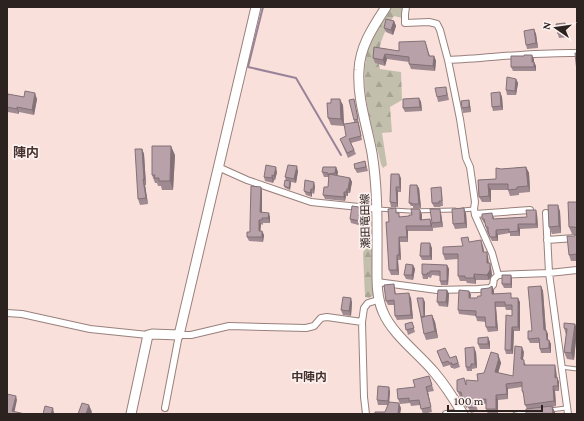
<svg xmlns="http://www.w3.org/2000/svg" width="584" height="421" viewBox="0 0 584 421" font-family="'Crimson Pro','Noto Sans JP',serif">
<defs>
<pattern id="forest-firs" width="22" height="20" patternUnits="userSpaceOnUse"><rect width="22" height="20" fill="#c3bfad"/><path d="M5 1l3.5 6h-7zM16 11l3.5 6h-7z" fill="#a8a495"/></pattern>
</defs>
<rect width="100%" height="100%" fill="#fae0db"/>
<path fill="url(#forest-firs)" d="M392,7H408L402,18L394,16C384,31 375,51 380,69L401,72L402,100L390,107L392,132L382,133L387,165L383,168L381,164C372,125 356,83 370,43C375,30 385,18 392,7Z
M369,243L374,248V295L369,298L365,297L363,253L367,244Z"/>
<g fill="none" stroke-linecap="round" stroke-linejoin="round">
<path stroke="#98839a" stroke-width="2" d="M263,7L248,67L296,78L341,155"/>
<defs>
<path id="lane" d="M378,209L409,211L455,210
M462,210L474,209
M561,367L577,369
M550,410L566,408
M515,414L529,412"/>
<path id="street" d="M406,7L405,14V23L429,22L437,24L440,30L448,60L460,119L466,158L470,167L475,202L474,209L475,215L492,253L498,275
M448,60C491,58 534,52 577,53
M218,167L247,180L311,202L378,209
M546,213L549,273L568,414
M475,214L530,210
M547,240L575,238
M377,282L437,290L478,289L490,288L493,285L494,279L498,275L549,273L577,270
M7,313L22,314L90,329L148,335
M165,408L179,335H191L229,326L306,328L314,326L321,318L327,317L362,322
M366,414L364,397L362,322L364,308L368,303L378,300
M446,414L462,412"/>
<path id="secondary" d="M386,7C373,27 360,46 359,70C357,98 367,126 372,153C378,190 377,225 377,262C377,279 376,296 383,312C392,334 419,354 434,372C445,385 454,399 463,414
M131,414L148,335L152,334L179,335L256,7"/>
</defs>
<use href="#lane" stroke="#98807c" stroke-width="5"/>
<use href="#street" stroke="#98807c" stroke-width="8"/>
<use href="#secondary" stroke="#98807c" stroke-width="11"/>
<use href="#lane" stroke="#fff" stroke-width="3"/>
<use href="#street" stroke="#fff" stroke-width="6"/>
<use href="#secondary" stroke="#fff" stroke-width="9"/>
</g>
<path fill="#9f8a91" d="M394,21L396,26L393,35L386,32L384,28Z
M565,23L567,27L568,37L559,38L558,34Z
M534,29L536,34L538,48L527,49L526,45Z
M425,41L430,56H434L436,61L435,71L411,69L409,64V62L387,59L385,66L375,63L373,58L374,47L399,51Z
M534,59V62L536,66V71H513L511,67Z
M516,79L518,83L516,95H507L506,90Z
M447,91L449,100L438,102L437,97Z
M500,92L502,97L503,110L493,111L492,107Z
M24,97L37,99L34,115L19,112V114L8,112L7,107Z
M419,98L421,102L422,111L405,112L403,108Z
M354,99L355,103L359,124L362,140L351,143L356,154L348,158L340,139L346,136L354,122Z
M469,100L470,105L471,112L463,113L462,108Z
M343,105L344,126L331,125L328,118Z
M142,149L144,154L146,185H145L148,204L140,205L138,199Z
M175,155L173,190H162L161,186H158L157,183H155L152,175Z
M365,161L368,171L357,173L355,169Z
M336,167L338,172L337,176L350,178L352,182L350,193H348V196H346L345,201L325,199L323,195L328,187L329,177H324L322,172Z
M526,167L529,173L530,192L519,193V195L510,196L508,190H491V202H482L479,197L478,180L496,179L501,169Z
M298,171L296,183L291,182L290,190L285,188L284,186L286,180L285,177Z
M277,172L275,180H274L273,183L265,181L264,177Z
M401,178V192H398V207H391L390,202Z
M315,186L314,194L312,193V197L306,195L304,191Z
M261,187L262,191V212L270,217V223H263V225L261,224L260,231H262L264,235L263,242L249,241L247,237L250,232Z
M441,187L442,192L443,206H440L441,207H434L432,203Z
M419,188L421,208H413V206H411L409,203Z
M577,202V261H571L569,255L574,236L577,234H572L569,227Z
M420,210L422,215V220L432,223L441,213L443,227L433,228L432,224L433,231H408V242H400L401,260H398L399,275H391L389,270L398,213L400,217L409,216Z
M560,211L561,233L552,234L549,227Z
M466,213L467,228L455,229L453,224Z
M368,214L366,227L351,223L350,219Z
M537,214L538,228L520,229V236H510V233L498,235V241H492L487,232L485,223H484L482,219L494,217V219L527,217Z
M470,242L483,246L484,252L488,257L489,263L491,268L492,275L489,280H476V284L467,283L466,281H460L458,276V259L445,260L443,254L463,246Z
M432,248V260H422L420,256Z
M413,265L415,269L413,280L406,279L404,275Z
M447,265L449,269L448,285H441L440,281V276L432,275L431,278L428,277V279H423L422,274Z
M511,275L512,280V288H504L502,284Z
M394,284L396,294L411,298L413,319L397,320L395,316V305H388L386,301Z
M492,286L494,291V294L512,298L520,302V331H514L513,354H506L505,350L512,316V310H506L505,307H496L498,331L488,332L486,327V322L477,321L476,316L459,314L458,310L469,291L471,295L470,298H477L481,296L489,288Z
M541,286L543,291L546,330L548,334V340H549L551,344V353H541L540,349L539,343H530L528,339L532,331Z
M447,290L449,294L448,307L439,306L437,302Z
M352,302L351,316L343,315L341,310Z
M425,302V316L432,315L435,322L438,338L426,340L424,334Z
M412,322L415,332L408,335L405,324Z
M575,324L577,330L574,360L567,359L564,352L566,335L564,328Z
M490,342V349H480L478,344Z
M437,351L450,358L456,356L460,367L454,369L453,368H451L450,365L443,367Z
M476,352L477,368L472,369V371H467L466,367Z
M524,352L523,360L526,365L556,370L557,377L559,382V391H555L556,406L552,407L555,412L527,409L525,405L524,396L522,391V387L508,389V399L498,400V414H488L486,409V404L476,405L478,411L471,413L468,407L466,408L462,397H460L457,390L466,385L478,381L484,373L498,354L501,363L498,373L513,376Z
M429,376L434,391L428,392L432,412L423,414L420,405L411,406L410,403L400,404L398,399Z
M390,391L389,402L401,408L400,414H375L385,412L388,405H378L377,400Z"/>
<path fill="#827176" d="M394,21L396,26L393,35L391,30Z
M565,23L567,27L568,37L566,33Z
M534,29L536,34L538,48L536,43Z
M385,54L387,59L385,66L383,60Z
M532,55L534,59V66V62L536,66V71L532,62Z
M434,56L436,61L435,71L433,66Z
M516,79L518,83L516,95L515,91Z
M500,92L502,97L503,110L501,106Z
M35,93L37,99L34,115L32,110Z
M419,98L421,102L422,111L420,107Z
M340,99L343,105L344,126L341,119Z
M469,100L470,105L471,112L469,107Z
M17,107L19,112V114L17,109Z
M171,146L175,155L173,190L170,181Z
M142,149L144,154L146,185L144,179Z
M297,166L298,171L296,183L294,179Z
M276,167L277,172L275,180L274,176Z
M336,167L338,172L337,177L335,173Z
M526,167L529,173L530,192L528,186Z
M399,174L401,178V192L400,187Z
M272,175L274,180L273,183L272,178Z
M350,178L352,182L350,193L348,189Z
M143,179L145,185L148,204L146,198Z
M290,181L291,183L290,190L289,188Z
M314,182L315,186L314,194L313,189Z
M488,184L491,190V202L489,196Z
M417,185L419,188L421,208L419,204Z
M261,187L262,191V217L260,212Z
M396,187L398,192V207L397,203Z
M311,189L312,193V197L310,193Z
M347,189L348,193V196L346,192Z
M344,192L346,196L345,201L344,197Z
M558,205L560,211L561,233L559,226Z
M464,208L466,213L467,228L465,223Z
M440,209L441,213L443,227L441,222Z
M366,210L368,214L366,227L364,222Z
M420,210L422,215V225L420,220Z
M536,210L537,214L538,228L536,224Z
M269,213L270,217V223L268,218Z
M430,219L432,224L433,231L431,226Z
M259,220L261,224L260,235L259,231Z
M518,224L520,229V236L518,231Z
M406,226L408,231V242L407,237Z
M496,230L498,235V241L496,237Z
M262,231L264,235L263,242L262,237Z
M399,237L400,242L401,260L399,255Z
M481,240L483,246L485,257L483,252Z
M430,243L432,248V260L430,256Z
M487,252L488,257L489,268L487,263Z
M397,255L398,260L399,275L397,270Z
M490,263L491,268L492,275L489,280L487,275Z
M413,265L415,269L413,280L412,275Z
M447,265L449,269L448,285L447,281Z
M474,274L476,280V284L474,278Z
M511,275L512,280V288L511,284Z
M492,286L494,291V298L492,294Z
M541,286L543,291L546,334L544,330Z
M447,290L449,294L448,307L446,302Z
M469,291L471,295L470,302L469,298Z
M409,293L411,298L413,319L411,315Z
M351,298L352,302L351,316L349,311Z
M423,298L425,302V322L424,318Z
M518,298L520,302V331L518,327Z
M495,302L496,307L498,331L496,327Z
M432,315L435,322L438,338L435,331Z
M575,324L577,330L574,360L571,353Z
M512,327L514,331L513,354L511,350Z
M546,330L548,334V344L547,340Z
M488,337L490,342V349L488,344Z
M549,340L551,344V353L549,348Z
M474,347L476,352L477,368L475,364Z
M522,347L524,352L522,364L521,359Z
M498,354L501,363L497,377L495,372L498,358Z
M555,365L556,370L557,383L555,378Z
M557,377L559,382V391L558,386Z
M506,384L508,389V399L507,394Z
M553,386L555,391L556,406L554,401Z
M389,387L390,391L389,405L388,401Z
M426,387L428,392L432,412L431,407Z
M496,395L498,400V414L496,409Z
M16,396L17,400L14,414L12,411Z
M399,403L401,408L400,414H398Z
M89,405L92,412L91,414H86Z
M552,406L555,412V414H553Z
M53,408L54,413V414H51Z"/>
<path fill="#b9a1a9" stroke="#827176" d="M386,19L394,21L391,30L384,28Z
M565,23L566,33L558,34L556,24Z
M534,29L536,43L526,45L524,31Z
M425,41L429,56H434L433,66L409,64V57L385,54L383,60L373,58L374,47L399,51V42Z
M575,53H577V72Z
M524,55H532V62H534V67H511V56H524Z
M507,77L516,79L515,91L506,90Z
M446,87L447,95L437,97L435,88Z
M25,91L35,93L32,110L17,107V109L7,107V99L8,94L24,97Z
M500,92L501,106L492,107L491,93Z
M419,98L420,107L403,108V99Z
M331,99H340L341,119L328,118L327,103H331Z
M354,99L358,119L354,120L349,100Z
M469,100V107L462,108L461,101Z
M358,122L361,136L349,139L354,150L347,153L340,139L346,136L344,124Z
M152,146H171L170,181H159V178H154L155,175H152Z
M135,149H142L144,179H143L146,198L138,199Z
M365,161L366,167L355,169L354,164Z
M266,165L276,167L274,176L272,175V178L264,177Z
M288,165L297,166L294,179L285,177Z
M323,167H336L335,173L329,174L350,178L348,189H347L346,192H344V197L323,195L324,187H328L329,174L328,175V173L322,172Z
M526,167L528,186L517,187V189L508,190V184H488L489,196L479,197L478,180L496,179V168L501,169Z
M391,174H399L400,187H396L397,203L390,202Z
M285,180L290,181L289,188L284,186Z
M305,180L314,182L313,189H311L310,193L304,191Z
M410,185H417L419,204H412V203H409Z
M251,186L261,187L260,212L269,213L268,218H262V220H259V231H262V237H247V232H250V224Z
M441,187L442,201H439V203H432L431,188Z
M568,202H577V229L575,227H569Z
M548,205H558L559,226L549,227Z
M352,206L359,207L358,208L366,210L364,222L350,219Z
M396,208V213H399V217L409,216V215H412L411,209H419L420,210V220L430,219L431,226H406L407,237H399V255H397V270H389L386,222H389L388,209Z
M464,208L465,223L453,224L452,209Z
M430,209H440L441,222L432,223Z
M526,210H536V224H518V231L509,232V229L496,230V237H490L488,231V227H486L484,219H482V214L492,213L493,219L527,217Z
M577,234V254L569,255L567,236H574Z
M468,237L469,242L481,240L483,252H487V263H490V270L487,275L474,274V278H465V276H458V254H443V247L463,246L461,238Z
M421,243H430V256H420Z
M406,264L413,265L412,275H404Z
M422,264L447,265V281H440V271H430V273H427V275L422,274Z
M502,275H511V284H502Z
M394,284L395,294L409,293L411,315L395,316L394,300L386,301L384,285Z
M492,286V294L511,293V298H518V327H512L511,350H505L506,315L512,316V305H505V302H495L496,327H486L485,317H476V311L458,310L459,290L469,291V298H477L478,296H481V289L489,288Z
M541,286L544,330H546L547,340H549V348L540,349L539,338L528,339V331H532L528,287Z
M438,290H447L446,302H437Z
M343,297L351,298L349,311L341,310Z
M417,298H423L424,317H421Z
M432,315L435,331L424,334L421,317Z
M412,322L414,328L406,330L405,324Z
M564,323L575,324L571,353L564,352L567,329L564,328Z
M488,337V344H478V338Z
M515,346L522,347L521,359L524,360V365H555V378L557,377L558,386H553L554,401L525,405L523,391H522V382L506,384L507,394L496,395V409H486V399L474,400L476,406L469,408L467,402H464L463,401L461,392H458L457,390V380L464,378L466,385V380L478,381L477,374L484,373L491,352L498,354V358H499L495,372L513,376Z
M474,347L475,364H471V367H466L465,348Z
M445,348L450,358L456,356L458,363L452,365V363H449L448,361L442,363L437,351Z
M429,376L432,385L426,387L431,407L421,409L419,400L409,401V398L398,399L397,389L415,387L413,380Z
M378,386L389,387L388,401L377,400Z
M7,394L16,396L12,411L25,414H7Z
M389,402L399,403L398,414H375V412H385Z
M82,403L89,405L86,414H78Z
M45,406L53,408L51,414H43Z
M552,406L553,414H526V409Z"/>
<g text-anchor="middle" stroke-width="3.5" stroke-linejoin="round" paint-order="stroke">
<g font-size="11" fill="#2c2321" stroke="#fcf1ef">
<text transform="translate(365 221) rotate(-91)" y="4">瀬田竜田線</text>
</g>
<g font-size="12" font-weight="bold" fill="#46322e" stroke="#fcf1ef">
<text x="309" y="381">中陣内</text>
</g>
<g font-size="13" font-weight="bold" fill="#46322e" stroke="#fcf1ef">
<text x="26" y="157">陣内</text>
</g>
</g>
<rect width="584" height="421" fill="none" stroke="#2c2321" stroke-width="16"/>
<g transform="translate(556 28) rotate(283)" stroke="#fcf1ef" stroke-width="3" paint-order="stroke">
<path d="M0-3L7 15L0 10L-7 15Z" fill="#2c2321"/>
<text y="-6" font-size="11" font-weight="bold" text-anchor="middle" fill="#2c2321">N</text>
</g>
<path d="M448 405v6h94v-6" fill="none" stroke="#2c2321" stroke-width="2"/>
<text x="454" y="405" font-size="12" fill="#2c2321" stroke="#fcf1ef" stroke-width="3" paint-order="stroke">100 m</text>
</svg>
